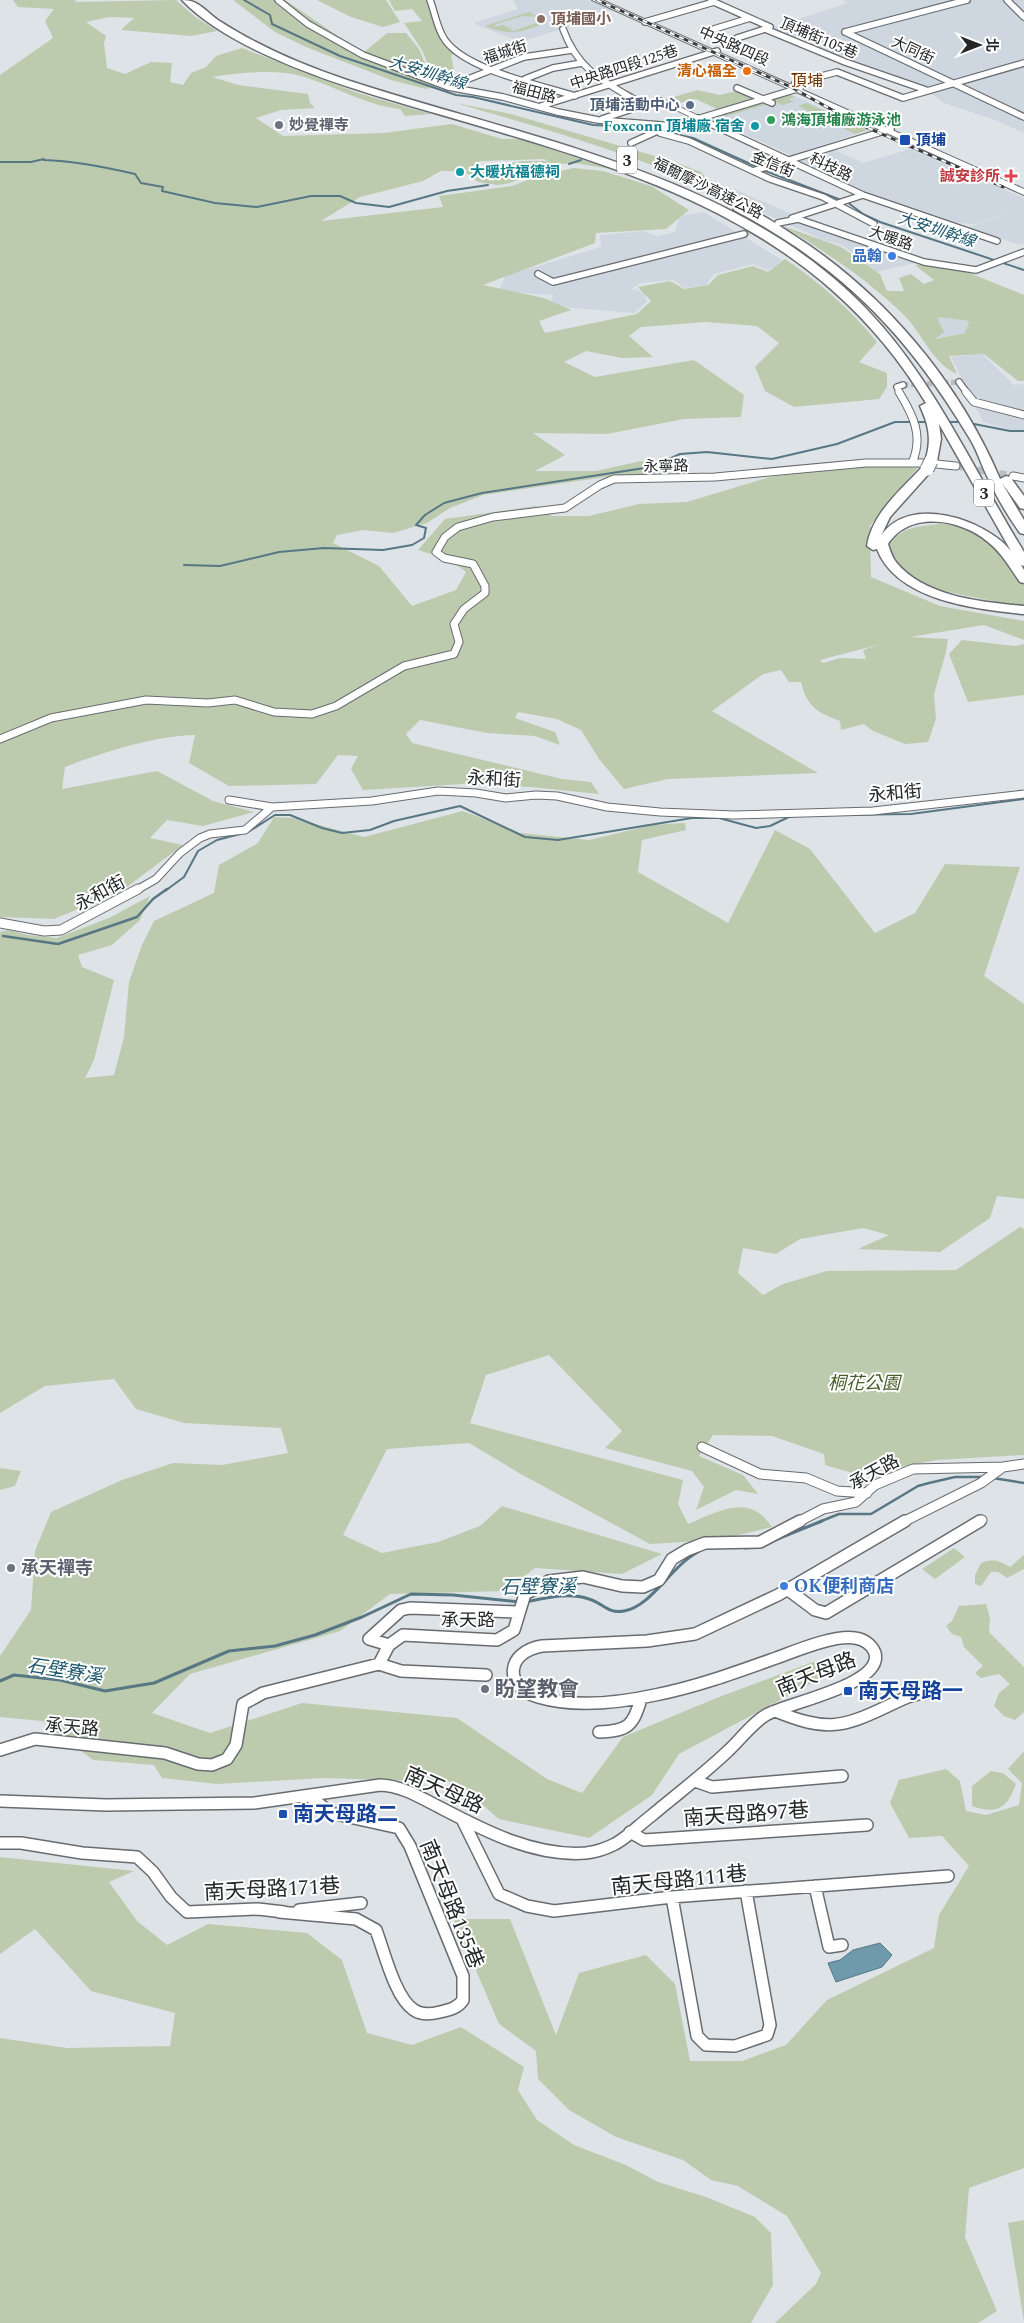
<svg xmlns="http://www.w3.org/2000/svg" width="1024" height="2323" viewBox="0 0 1024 2323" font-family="Spectral,'Noto Sans TC',serif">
<rect width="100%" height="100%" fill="#dee3e7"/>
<path fill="#ced7e0" d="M513,0H589L612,10L606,12L609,14L520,42L473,23L518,9Z
M842,0H1024V133L995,120L944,103L925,89L865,69L770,28L848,3Z
M790,94L870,130L790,155L709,118Z
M833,149L863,163L910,149L1024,198V244L1020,245L966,228L1015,211L975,224L952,223L853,187L798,160L818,154L824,155L829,154L827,151Z
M734,189L845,237L919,262L877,272L842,245L823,240L726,196L725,191Z
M704,212L782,260L775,267L766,270L753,264L714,274L706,285L685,288L673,280L641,283L631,289L644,292L647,302L634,313L550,306L553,295L499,291L505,276L601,247L600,235L643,231L657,236L675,232L680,216Z
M936,317L969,321L965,333L932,339Z
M982,354L1014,385L1024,384V430H1012L983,422L951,357Z"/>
<path fill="#bccbae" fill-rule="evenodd" d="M13,0H76L75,2L176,0L194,16L217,31L191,36L121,30L134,18L109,17L86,22L106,36L104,43L107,68L125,74L151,62L172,63L170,82L183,85L191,73L206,67L216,56L242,48L358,93L431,114L405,116L400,109C363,105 332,84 297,75C275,69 235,73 212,77L238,85L308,94L310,103L315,108L281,110L256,118L283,136L384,133L452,124L502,139H520L611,169L574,163L561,164L510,183L498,185L478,182L464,171H441L423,181L360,197L321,221L443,207L439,196L512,186L540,175L574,168L603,171L651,186L689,210L666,229L596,233L595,243L483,285L544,298L571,310L539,321L545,333L637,314L651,301L638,287L670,281L684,289L708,285L718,275L753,266L768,272L785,259C820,283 850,309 877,342L859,362L887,373V387L879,399L794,407L765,391L755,367L779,343L757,326L706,322L641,327L629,336L653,357L622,358L586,351L564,362L595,377L694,360L744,395L741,417L684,419L607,434L533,433L565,455L535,471H596L641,461L664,468L648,477H605L483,495L450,508L427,523L393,533L363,530L337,535L333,543L379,566L412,606L456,590L466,572L450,560L418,550L445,519L536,506L552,516H589L639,504L687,502L770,477L838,468L881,465L918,467L870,526L871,577L940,606L1024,621V640L984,625L910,637L948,639L946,652L934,694L936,719L928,742L905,744L873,731L864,724L841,730L840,721C818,713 807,707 801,682H789L781,670L763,674L712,711L818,773L668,779L624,789L599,759L581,730L557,719L518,712L515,718L555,732L560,745L535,736L487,733L420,720L406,734L412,743L562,779L591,782L599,794L531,787L463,784L363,790L351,769L358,756L338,755L316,784L229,786L189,763L195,735C153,736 104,752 65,767L62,789L157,771L213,801L254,812L203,826L167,820L150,838L183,845L120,892L54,919L0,917V75L53,38L45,21L54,9L18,7ZM544,159L548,161H522L465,171L481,161ZM881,644L863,650L866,659L840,658L823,663L820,660Z
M233,0H285L363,53L387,33H406L419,49L427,68L429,67L422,50L404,23L422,21L412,9L395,11L389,0H426L441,42L455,54L451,55L456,81L426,89L391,80L306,47L275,32Z
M317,0H386L400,22L383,27L351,17Z
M529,12L532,13L530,14L543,17L546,23C518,33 511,36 485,26ZM523,16L539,17L542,21L513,31H510L513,29L502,25L495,27L496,24Z
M697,90L720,95L736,91L753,99L717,109L696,99L675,104L664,100Z
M790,95L795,97L789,99L794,102L782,105L775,102L723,117L719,116Z
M456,103L511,114L675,162L701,172L718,192C633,154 545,129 456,103Z
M807,103L867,130L855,134L798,106Z
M783,226L841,247L880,274L887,291H904L899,278L911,274L924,284L934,280L915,265H933L962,270L1024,295V381H1018L984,354L949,356L957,374C933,364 922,333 904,315C868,280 826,252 783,226ZM937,317L969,321L965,333L935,339L944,332Z
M939,524L956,525L983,537L996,547L1024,585V607C1009,605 993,601 978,598C939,590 907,587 889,546C902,526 917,527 939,524Z
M962,640L1015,646L1024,644V695L968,702L949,654Z
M463,811L520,833L589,840L652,825L685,823L686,830L642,840L638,872L728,923L775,830L810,849L875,933L915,913L945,864L1020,867L984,976L1024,1004V1199L997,1196L990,1218L940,1252L858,1249L889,1235L863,1228L800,1239L776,1254L743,1248L738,1273L763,1295L783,1284L827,1271L956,1270L1020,1227L1024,1229V1455L937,1460L859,1475L825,1465L824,1454L772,1436L713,1435L699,1456L743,1475L758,1494L736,1490L696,1510L704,1487L692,1471L605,1448L622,1431L549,1355L486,1375L470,1423L683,1480L678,1504L688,1524C718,1512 749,1492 772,1527L717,1540L650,1544L519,1473L469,1443L387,1449L343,1535L382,1553L438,1542L480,1526L502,1506L662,1554L622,1574L535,1568L505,1591L390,1594L340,1631L190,1674L152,1713L210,1733L302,1703L457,1718L547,1779L582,1793L623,1737L714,1699L813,1662L842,1663L829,1674L679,1754L652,1795L589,1838L499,1819L456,1782L323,1778L217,1784L162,1778L154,1765L93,1760L42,1721L0,1717V1656L31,1610L35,1551L51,1512L122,1480L173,1463L222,1465L288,1453L281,1428L184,1423L136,1409L114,1379L45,1386L0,1413V932L8,930L28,935L57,938L109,918L150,896L140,920L112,945L78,955L82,967L114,980L94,1060L85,1078L114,1075L124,1037L129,982L142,945L154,921L214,893L219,865L258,843L274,817L293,818L364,837Z
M0,1468L21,1471L15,1486L0,1490Z
M954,1548L965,1557L935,1579L922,1569Z
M1024,1555V1569L1007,1578L998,1572H991L981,1586L975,1584V1575L981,1563C993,1558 1000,1561 1010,1567Z
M986,1604L990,1618L989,1632L1024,1667V1712L1015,1720L1004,1716L994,1706L999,1693L1010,1684L999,1674L981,1678L975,1673L983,1666L964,1647L961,1637L952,1634L946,1626L952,1621L959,1606Z
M1024,1751V2168L969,2188L965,2237L997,2311L978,2323H775L816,2284L821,2273L787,2216L738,2186L711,2180L683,2160L616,2137L569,2110L538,2079L536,2051L499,2024L454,1919H510L556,2035L579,1973L646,1955L675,1984L690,2061H742L786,2045L827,2000L934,1948L939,1915L969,1866L942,1836L909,1838L890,1803L899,1780L946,1769L960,1781L966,1811L986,1815L1019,1805L1022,1783L1008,1769Z
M991,1771L1003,1773L1016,1784C1007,1808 998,1815 972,1806V1786Z
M0,1857L134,1871L109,1882L137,1921L167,1945L208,1924L307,1933L342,1960L367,2033L412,2045L461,2027L524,2067L518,2090L537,2120L574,2145L626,2165L658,2182L706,2197L755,2217L771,2233L773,2285L751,2323H0V2038L67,2048L170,2046L175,2013L91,1991L35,1929L0,1954Z
M1024,2220V2322L1008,2223Z"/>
<path fill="#6e9aac" stroke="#587784" d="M880,1943L892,1955L882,1967L836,1982L828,1963L840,1960L853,1950Z"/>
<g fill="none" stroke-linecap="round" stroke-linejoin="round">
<path stroke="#587784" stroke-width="2" d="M244,0L270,15L272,24L340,56L456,95L473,97L593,125L652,128
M666,132L693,138L757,167
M44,160C74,161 105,167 135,174L141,183L163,187L162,191L215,203L257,207L311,196H340L356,203L389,207L447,191L488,185
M0,162H31L44,159
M569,164L581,160
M763,170L841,200
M847,202L863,214L880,222L1024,270
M947,422H961
M969,423L1010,431H1024
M184,565L220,566L279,552L324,548L383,550L412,545L424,538L426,528L416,525L425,515L444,503L482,493L651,467L680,454L707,452L772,459L837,444L895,422H929
M836,815L911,814L1024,799
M248,832L275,815H290L322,828L342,833L370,830L394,821L460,806L525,837L558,840L692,818H719L756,828L770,826L791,816
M165,891L184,877L198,851L217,840L240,834"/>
<path stroke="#587784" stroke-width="2.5" d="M3,936L58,944L137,917L153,899L167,889
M993,1478L1024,1483
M819,1522L839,1514H871L918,1486L929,1483L955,1477H986"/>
<path stroke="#587784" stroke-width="3" d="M775,1540L822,1521
M745,1548L761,1547
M525,1602C546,1598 568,1592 589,1599C603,1603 607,1614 624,1611C652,1606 671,1566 698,1552
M0,1681L14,1675L60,1680L105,1691L154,1683L229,1651L275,1646L315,1635L362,1617L411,1594L453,1595L520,1602"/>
<path stroke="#b9bdc1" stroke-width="5.5" stroke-dasharray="5.5 2.5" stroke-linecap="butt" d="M744,234L776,224
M903,385L959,382"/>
<path stroke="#b9bdc1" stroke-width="7" stroke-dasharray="7 4" stroke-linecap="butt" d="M956,466L1013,476"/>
<defs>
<path id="pedestrian" d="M660,100L698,118"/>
<path id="minor-far3" d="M278,0L308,24L363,55L448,87L503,97L558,112L598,120L674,126L800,88L795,83L837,72L903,98L1024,63
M430,0C435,13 437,29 445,40C466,70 540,85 575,96
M1007,0L1024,17
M714,2L770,27L765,29L845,62L926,90
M645,22L714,2L711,0
M563,29C579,73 607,83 644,105
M714,29L750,18
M845,32L1024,117
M845,32L967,0
M737,38L765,29
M525,79L553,68L582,63
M448,87L524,57L572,50
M737,88L772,103
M541,106L717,51
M698,118L863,195L997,241
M602,119L644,105
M660,133L689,141L770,179L823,197L874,224
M631,143L664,128
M753,171L891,129
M792,218L863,195
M778,223L798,219L924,262L976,270L1024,252
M538,274L553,282L744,234
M959,382L967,393
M900,393L897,387L903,385"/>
<path id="minor-far2" d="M899,392C913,415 924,436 912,463
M966,392L974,402L1024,415
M1013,476L1024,478
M0,739L51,718L146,700L208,703L235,700L274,712L312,714L336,706L404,666L454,654L459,642L454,624L464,609L485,593V586L473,564L444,558L436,552L445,537L458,527L493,517L565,508L600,485L614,479L715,477L866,463H926L956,466
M229,800L272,807
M135,891L156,879L180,853L200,838L210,834L245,830L272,807L372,801L438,791L476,793L506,798L536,795L557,796L607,807L660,812L734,815L873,811L1024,794"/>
<path id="minor-far1" d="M0,923L44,931L61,930L138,889
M702,1447L760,1474L806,1478L837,1491L867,1493
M798,1522L823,1509L856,1502L875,1485L913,1469L1003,1467L1024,1464
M903,1522L981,1483L1003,1467
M978,1522L982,1520"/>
<path id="minor" d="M787,1589L815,1610L826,1613L980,1521
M389,1645L369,1639L401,1610L410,1608L518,1612
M379,1664L401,1671L486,1675
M775,1711C825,1731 840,1729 888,1706C901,1700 913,1693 928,1693
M599,1732C628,1731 633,1726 641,1699
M0,1750L35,1739L165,1753L198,1764L212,1765L227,1759L236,1745L243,1704L263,1693L379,1664L389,1645L403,1635L497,1640L514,1630L525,1594L549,1581L583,1577L622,1586L643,1587L659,1580L672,1559L687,1550L705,1543L760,1542L800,1521
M695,1781L712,1787L842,1776
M0,1801L106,1805L254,1803L380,1785C403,1786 421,1798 441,1808C485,1831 535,1857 586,1853C595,1852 607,1848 615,1844C628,1837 639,1825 651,1816C677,1794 704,1774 729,1750C741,1739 752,1723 766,1715C786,1703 884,1685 875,1653C872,1645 864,1639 855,1638C833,1635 798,1650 776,1658C737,1672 696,1687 655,1695C618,1703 575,1708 538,1697C503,1687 506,1652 542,1646L647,1641L695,1634L778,1595L905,1521
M462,1819L499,1894L527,1906L554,1911L672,1897L948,1876
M630,1832L644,1840L867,1825
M0,1843H21L82,1853L137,1857L153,1872L171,1897L187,1912L258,1909L284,1912
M815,1886L829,1947L842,1945
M672,1897L697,2036L706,2045L735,2046L767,2035L770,2025L746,1891
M299,1910L361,1903
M279,1912L356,1919L376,1930C384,1951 395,1998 414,2010C421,2015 432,2014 440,2012C449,2010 458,2008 463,2000V1976L410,1846L399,1828L331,1813L309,1796"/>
<path id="primary" d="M592,0H602L1024,189V195Z"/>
<path id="motorway" d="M182,0C199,0 205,11 218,20C258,46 302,65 347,80C526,139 751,174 881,325C940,393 977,476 1024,552V566L1021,565L1024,570V583L1020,582C1010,568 1002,553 988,542C961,519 910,510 888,544C890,550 892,557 896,562C924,597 982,602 1024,606V614C976,609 897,601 877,549L873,550L867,546C872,513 901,490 923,466L927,465L933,469L890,517L881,536C908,494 985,519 1011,551L939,424L941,439L937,461L931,465L925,461C932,441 929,425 920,406L926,403C805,202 592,161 384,98C324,80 226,47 182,0Z
M738,205C757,210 778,225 795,236C884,293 959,382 1000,479L1006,476L1010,477L1024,496V509L1020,508L1002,483L1024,520V534L1020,533C1008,516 997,498 989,480C982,467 978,452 970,439C908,335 842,267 734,210V206Z"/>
</defs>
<use href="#pedestrian" stroke="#686c70" stroke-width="6"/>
<use href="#minor-far3" stroke="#686c70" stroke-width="8"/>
<use href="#minor-far2" stroke="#686c70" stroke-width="9"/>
<use href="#minor-far1" stroke="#686c70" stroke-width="11"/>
<use href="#minor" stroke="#686c70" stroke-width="14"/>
<use href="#primary" stroke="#686c70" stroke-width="2"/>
<use href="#motorway" stroke="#686c70" stroke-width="3"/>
<use href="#pedestrian" stroke="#fff" stroke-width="4.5"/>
<use href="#minor-far3" stroke="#fff" stroke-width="5.5"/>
<use href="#minor-far2" stroke="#fff" stroke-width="7"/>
<use href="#minor-far1" stroke="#fff" stroke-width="9"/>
<use href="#minor" stroke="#fff" stroke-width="11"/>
<use href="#primary" fill="#fff" fill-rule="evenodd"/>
<use href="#motorway" fill="#fff" fill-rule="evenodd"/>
<defs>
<path id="rail" d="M597,0L791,87L852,121L1003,187"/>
</defs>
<use href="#rail" stroke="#393b3d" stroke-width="3"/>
<use href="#rail" stroke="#fff" stroke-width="2" stroke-dasharray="5" stroke-linecap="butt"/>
<defs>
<path id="motorway-bridge" d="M927,469L931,461"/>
</defs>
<use href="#motorway-bridge" stroke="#686c70" stroke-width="15" stroke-linecap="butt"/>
<use href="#motorway-bridge" stroke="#fff" stroke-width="13"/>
</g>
<circle fill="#8d6e63" stroke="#fff" stroke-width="2" cx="541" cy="19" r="5"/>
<circle fill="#e8710a" stroke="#fff" stroke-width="2" cx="747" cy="71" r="5"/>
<circle fill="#5c6f8a" stroke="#fff" stroke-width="2" cx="690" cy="105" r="5"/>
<circle fill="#2e9e5b" stroke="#fff" stroke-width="2" cx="771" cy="120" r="5"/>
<g fill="#6b7280" stroke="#fff" stroke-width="2">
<circle cx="279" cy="125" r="5"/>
<circle cx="11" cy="1568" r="5"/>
<circle cx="485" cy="1689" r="5"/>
</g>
<g fill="#0f9aa8" stroke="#fff" stroke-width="2">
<circle cx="755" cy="126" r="5"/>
<circle cx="460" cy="172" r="5"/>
</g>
<g fill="#1a4fb4" stroke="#fff" stroke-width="2">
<rect x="899" y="134" width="12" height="12" rx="2.5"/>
<rect x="843" y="1686" width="10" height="10" rx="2.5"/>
<rect x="278" y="1809" width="10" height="10" rx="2.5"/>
</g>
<path fill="#e0444e" stroke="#fff" stroke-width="2" d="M1008.5 168.5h5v5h5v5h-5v5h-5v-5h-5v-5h5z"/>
<g fill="#3f7fe0" stroke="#fff" stroke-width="2">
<circle cx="892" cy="256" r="5"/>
<circle cx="784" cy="1586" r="5"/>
</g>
<g text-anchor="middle" stroke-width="4" stroke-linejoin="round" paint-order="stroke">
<g font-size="15" font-weight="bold" fill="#785e54" stroke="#fff" text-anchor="start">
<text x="551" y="24">頂埔國小</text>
</g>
<g font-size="15" fill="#252628" stroke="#fff">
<text transform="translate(819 38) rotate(23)" y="5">頂埔街105巷</text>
<text transform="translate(734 46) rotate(24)" y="5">中央路四段</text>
<text transform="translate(913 50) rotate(25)" y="5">大同街</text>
<text transform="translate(505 52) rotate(-18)" y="5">福城街</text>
<text transform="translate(624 67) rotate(-18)" y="5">中央路四段125巷</text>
<text transform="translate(534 92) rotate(15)" y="5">福田路</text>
<text transform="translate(773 164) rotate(22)" y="5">金信街</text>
<text transform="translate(831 167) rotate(26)" y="5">科技路</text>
<text transform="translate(708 188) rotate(26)" y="5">福爾摩沙高速公路</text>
<text transform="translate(891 238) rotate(19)" y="5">大暖路</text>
<text transform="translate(666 466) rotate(-1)" y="5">永寧路</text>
</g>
<g font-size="15" font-weight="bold" fill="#c56008" stroke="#fff" text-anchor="end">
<text x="737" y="76">清心福全</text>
</g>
<g font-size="15" font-weight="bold" fill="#4e5e75" stroke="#fff" text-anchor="end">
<text x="680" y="110">頂埔活動中心</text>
</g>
<g font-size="15" font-weight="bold" fill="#27864d" stroke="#fff" text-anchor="start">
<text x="781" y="125">鴻海頂埔廠游泳池</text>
</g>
<g font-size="15" font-weight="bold" fill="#5b616d" stroke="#fff" text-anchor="start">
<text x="289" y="130">妙覺禪寺</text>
</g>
<g font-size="15" font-weight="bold" fill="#0d838f" stroke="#fff" text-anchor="end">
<text x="745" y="131">Foxconn 頂埔廠 宿舍</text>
<text x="470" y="177" text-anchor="start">大暖坑福德祠</text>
</g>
<g font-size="15" font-weight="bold" fill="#164399" stroke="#fff" text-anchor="start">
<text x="916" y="145">頂埔</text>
</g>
<g font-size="15" font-weight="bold" fill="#be3a42" stroke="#fff" text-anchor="end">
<text x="1000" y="181">誠安診所</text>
</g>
<g font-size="15" font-weight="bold" fill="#366cbe" stroke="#fff" text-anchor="end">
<text x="882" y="261">品翰</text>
</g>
<g font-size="16" font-style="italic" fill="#1c566b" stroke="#fff">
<text transform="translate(428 72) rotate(17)" y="6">大安圳幹線</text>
<text transform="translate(937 229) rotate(18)" y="6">大安圳幹線</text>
</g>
<g font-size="16" fill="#6f3500" stroke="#fff">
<text x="807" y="86">頂埔</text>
</g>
<g fill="#fff" stroke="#666768" stroke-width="1">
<rect x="617" y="146.5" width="20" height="27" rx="4"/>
<rect x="974" y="479.5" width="20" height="27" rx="4"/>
</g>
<g font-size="16" font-weight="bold" fill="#252628">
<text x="627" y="166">3</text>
<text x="984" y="499">3</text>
</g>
<g font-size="18" fill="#252628" stroke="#fff">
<text transform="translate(494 779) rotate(3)" y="6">永和街</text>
<text transform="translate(895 793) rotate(-5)" y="6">永和街</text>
<text transform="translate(100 893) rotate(-28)" y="6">永和街</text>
<text transform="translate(874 1472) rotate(-29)" y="6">承天路</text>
<text x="468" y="1626">承天路</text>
<text transform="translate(72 1727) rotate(5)" y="6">承天路</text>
</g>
<g font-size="18" font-style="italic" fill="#455e28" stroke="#fff">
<text x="864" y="1389">桐花公園</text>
</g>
<g font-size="18" font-weight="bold" fill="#5b616d" stroke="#fff" text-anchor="start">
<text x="21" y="1574">承天禪寺</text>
</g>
<g font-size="18" font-weight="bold" fill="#366cbe" stroke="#fff" text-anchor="start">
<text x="794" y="1592">OK便利商店</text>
</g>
<g font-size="19" font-style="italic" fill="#1c566b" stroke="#fff">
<text transform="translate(538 1586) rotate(-1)" y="7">石壁寮溪</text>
<text transform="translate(65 1670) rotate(9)" y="7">石壁寮溪</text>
</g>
<g font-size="21" fill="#252628" stroke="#fff">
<text transform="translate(816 1674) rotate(-22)" y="7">南天母路</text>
<text transform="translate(444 1790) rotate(24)" y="7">南天母路</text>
<text transform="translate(746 1814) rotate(-4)" y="7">南天母路97巷</text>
<text transform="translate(679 1880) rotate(-6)" y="7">南天母路111巷</text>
<text transform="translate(272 1889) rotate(-3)" y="7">南天母路171巷</text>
<text transform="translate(452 1904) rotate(68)" y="7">南天母路135巷</text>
</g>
<g font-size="21" font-weight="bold" fill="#5b616d" stroke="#fff" text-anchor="start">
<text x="495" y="1696">盼望教會</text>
</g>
<g font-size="21" font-weight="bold" fill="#164399" stroke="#fff" text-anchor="start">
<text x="858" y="1698">南天母路一</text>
<text x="293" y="1821">南天母路二</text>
</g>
</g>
<g transform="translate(979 45) rotate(90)" stroke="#ffffff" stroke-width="4" paint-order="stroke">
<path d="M0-4L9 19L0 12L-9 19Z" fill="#252628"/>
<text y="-8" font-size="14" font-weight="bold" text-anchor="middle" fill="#252628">北</text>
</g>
</svg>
